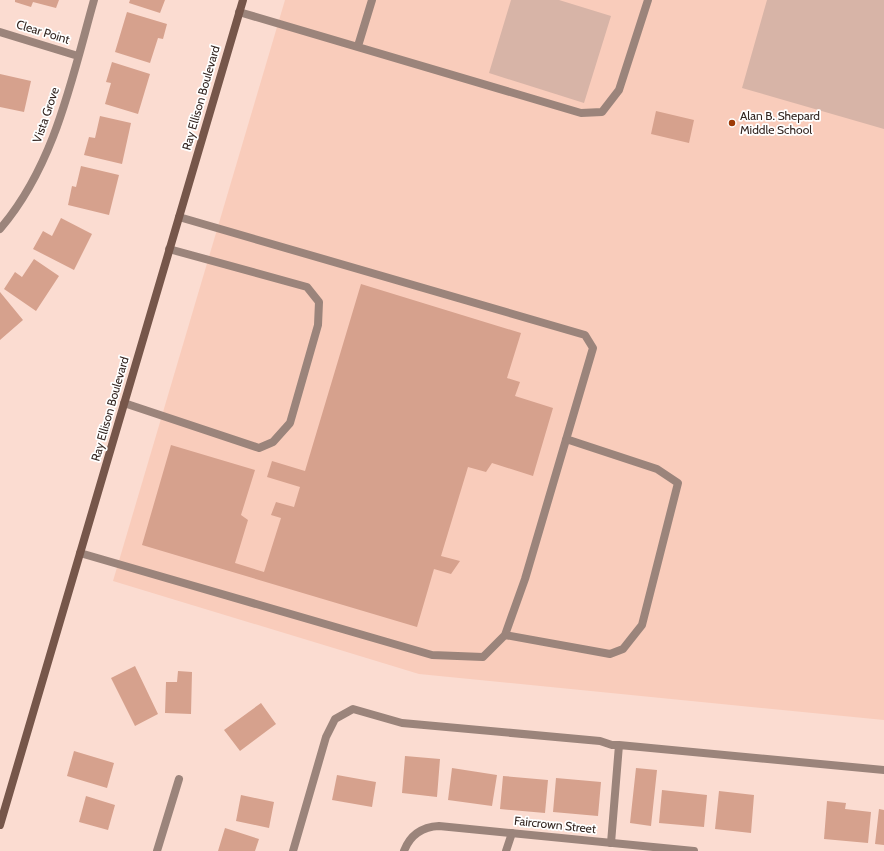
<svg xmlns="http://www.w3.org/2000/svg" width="884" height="851" viewBox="0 0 884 851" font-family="Cabin,sans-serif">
<rect width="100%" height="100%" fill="#fbdcd1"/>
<path fill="#f9ccbb" d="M285,0H884V720L419,674L113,581Z"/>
<path fill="#d7b4a7" d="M511,0H559L611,16L584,103L489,73Z
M767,0H884V129L742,88Z"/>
<path fill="#d6a18d" d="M15,0H59L56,8L33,2L31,7L15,2Z
M130,0H165L160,13L129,3Z
M127,12L167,24L163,39L158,38L150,63L115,52Z
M112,62L150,74L138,114L105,104L111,83L106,82Z
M0,74L31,81L24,112L0,107Z
M656,111L694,120L689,143L651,134Z
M100,116L131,123L122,164L84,155L89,137L95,138Z
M81,166L119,175L109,215L68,205L72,186L76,187Z
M61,218L92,234L74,270L33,249L43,231L52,236Z
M34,259L59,276L36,311L4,289L15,272L22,277Z
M361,284L521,333L507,378L520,382L515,396L553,408L533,476L492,463L486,472L468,467L441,556L460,561L451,574L434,569L417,627L142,545L171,445L255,470L241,515L248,520L235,563L264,572L281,518L271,515L276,502L294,507L300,487L267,477L272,461L305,471Z
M0,292L23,320L0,340Z
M135,666L158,714L135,726L111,678Z
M178,671L192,672L191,714L165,713L166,682H177Z
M261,703L276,724L240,751L224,730Z
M74,751L114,763L107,788L67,776Z
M405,756L440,759L437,797L402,793Z
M452,768L497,775L492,806L448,800Z
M636,768L657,770L651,826L630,823Z
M337,775L376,782L372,807L332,800Z
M503,776L548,780L545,813L500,809Z
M556,778L601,782L598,816L553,812Z
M662,790L707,795L704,827L659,823Z
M719,791L754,795L751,833L715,829Z
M241,795L274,802L269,828L236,821Z
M86,796L115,805L108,830L79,822Z
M827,801L846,803L845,809L871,812L868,843L824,839Z
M879,809L884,810V845L875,844Z
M225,828L259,839L255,851H218Z"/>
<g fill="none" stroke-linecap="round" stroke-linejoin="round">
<path stroke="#9b847b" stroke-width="8" d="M239,12L581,113L602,112L619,90L648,0
M358,46L372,0
M124,403L259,448L273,442L290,423L318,325L319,302L307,287L169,249
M80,553L432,655L483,657L505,635L525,579L593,348L585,335L179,217
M505,635L610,654L623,649L642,625L678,483L657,469L566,439
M619,745L884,770
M293,851L326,737L335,719L353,709L402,723L600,741L612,745H619L611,843
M506,851L512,833"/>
<path stroke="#9b847b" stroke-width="8" d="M0,32L78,56
M0,229C55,165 72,78 94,0
M157,851L179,779
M404,851C410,835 422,827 439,826L694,851"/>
<path stroke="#76564a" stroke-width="8" d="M0,825L243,0"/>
</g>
<circle fill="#9d3905" stroke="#fff" stroke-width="1.5" cx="732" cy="123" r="4"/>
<g text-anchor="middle" stroke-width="3.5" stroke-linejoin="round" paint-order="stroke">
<g font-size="12" fill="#332520" stroke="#fff">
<text transform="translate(43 32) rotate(17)" y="4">Clear Point</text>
<text transform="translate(201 98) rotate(-74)" y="4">Ray Ellison Boulevard</text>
<text transform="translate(46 115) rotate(-71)" y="4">Vista Grove</text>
<text transform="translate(110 409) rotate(-74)" y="4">Ray Ellison Boulevard</text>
<text transform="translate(555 825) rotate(6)" y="4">Faircrown Street</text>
</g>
<g font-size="12" fill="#332520" stroke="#fff" text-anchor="start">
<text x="740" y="120">Alan B. Shepard<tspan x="740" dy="14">Middle School</tspan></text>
</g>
</g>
</svg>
